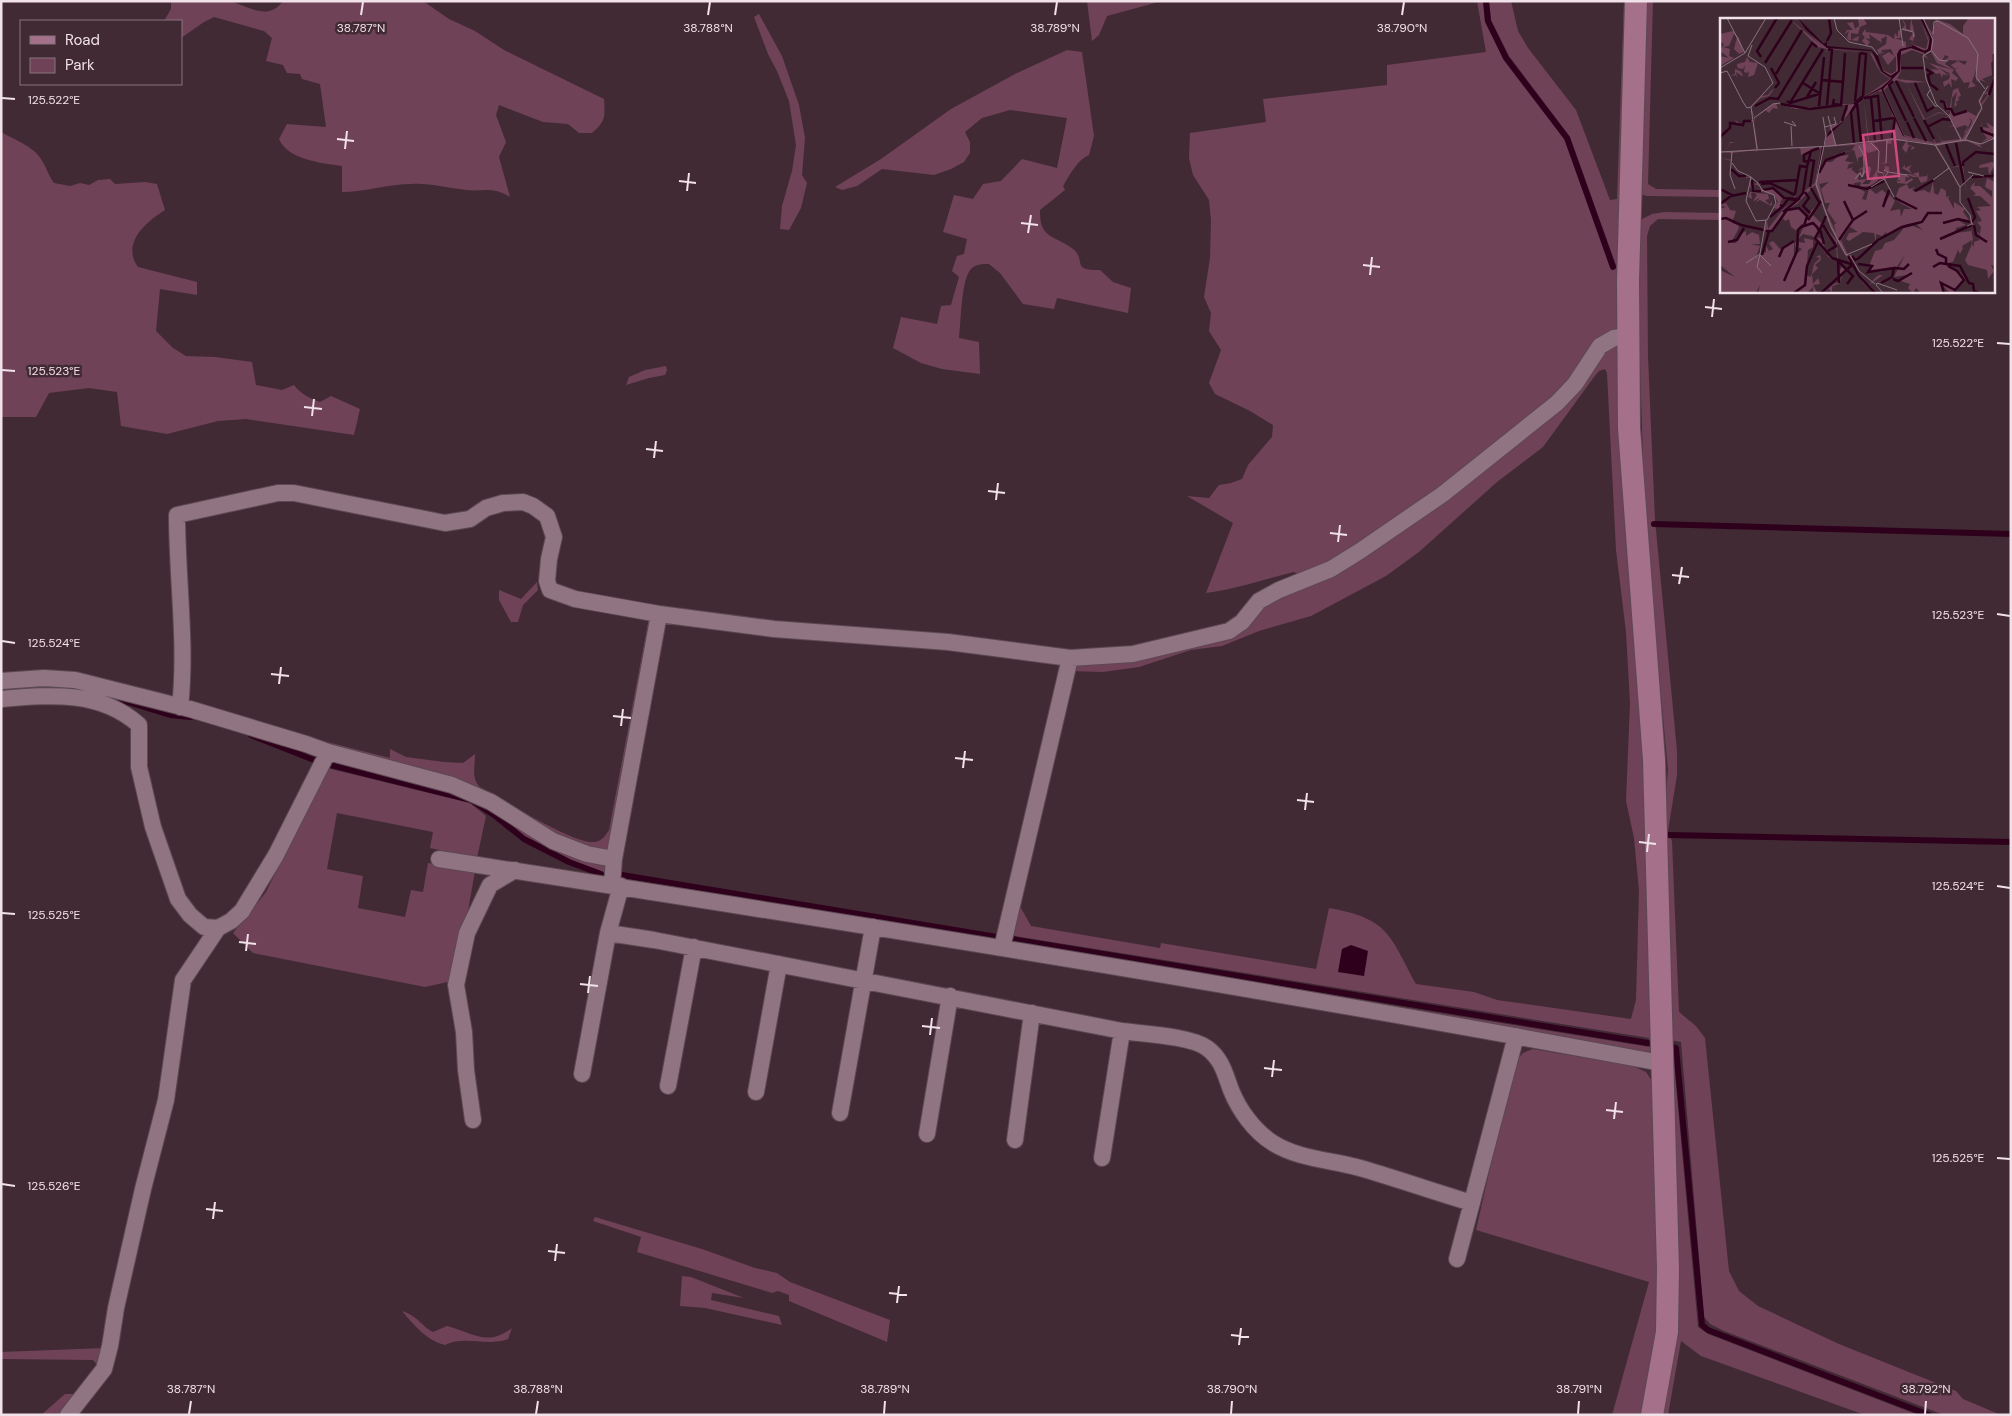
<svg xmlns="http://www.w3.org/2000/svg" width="2012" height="1416" viewBox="0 0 2012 1416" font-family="'DM Sans',sans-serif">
<rect width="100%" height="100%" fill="#422a35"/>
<path fill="#6f4258" d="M171,1C185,1 218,0 230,1C248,6 268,22 283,1H423L449,19L475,31L504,50L604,99C605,117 606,121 592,133H579L568,124L543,122L499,105L496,115L506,142L499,157L510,197C492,186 484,192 466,190C447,188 430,183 412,184C388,184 365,192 342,192V166C322,163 288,160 279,139L287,124L326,127L320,84L302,79L300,74L287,73L283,65L266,61L272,38L264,31L214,17L204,22L181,38V21H164L171,9Z
M1087,1H1162L1107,16L1099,35L1092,41Z
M1477,1H1483L1485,22L1504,59L1565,140L1611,268L1616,265L1570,137L1509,56L1491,20L1489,1H1511L1518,31L1528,48L1576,110L1610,200L1617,199L1624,1H1632L1623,327L1571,382L1531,419L1358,547L1302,576L1294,572C1265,579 1236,589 1206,593L1233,523L1187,496L1209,498L1219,485L1231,483L1242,479L1248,465L1272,437L1273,425L1250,411L1215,394L1209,383L1221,350L1209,331L1211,313L1204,297L1210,258L1211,220L1209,200L1193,175L1189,158L1190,133L1266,122L1263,99L1387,85V65L1486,52Z
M1645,1H1653L1648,184L1656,189L1721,190V197L1647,196L1640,194Z
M759,14L782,56L799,105L805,138L802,175L807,183L801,208L789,230L780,229L782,206L792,171L796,145L789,101L777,71L768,54L754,17Z
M1067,50L1082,52L1094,136L1089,155C1077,160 1069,176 1063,186L1065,190L1040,210C1039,240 1056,235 1073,249C1087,260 1070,271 1100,270L1113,282L1131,288L1128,313L1057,298L1054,309L1023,304L1000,273L989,264C982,264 976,264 971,269C961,279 961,323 959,338L979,342L980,374L942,369L921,363L893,348L901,317L937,324L941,306L951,305L959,277L952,271L957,256L964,254L967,239L943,232L954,195L973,199L983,184L1001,181L1022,159L1057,168L1067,118L1010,110L982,118L965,132L970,142V153L964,162L951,169L934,175L882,169L857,186L842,190L835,187L881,159L951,109L1015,74Z
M1,132C13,139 33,146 41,159C46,166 48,175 54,183L70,186L80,183L89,185L98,180L110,179L115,184L145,182L157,184L165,210C146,222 121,243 138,267L197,282V295L160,289L156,331L173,348L186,356L215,357L252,362L256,385L282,390L294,385C301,394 309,398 320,402L331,396L360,409L354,435L246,419L218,421L167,434L121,426L117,392L89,388L49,393L36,417H1Z
M1665,212L1721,213V220L1658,219L1650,226L1647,236L1648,356L1655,520L1677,751V775L1668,831L1672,841L1679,1012L1696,1026L1705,1038L1729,1271L1739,1291L1758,1306L1839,1344L1956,1391L1963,1399L2001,1415H1944L1724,1331L1710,1324L1704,1317L1681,1042L1670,1040L1663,834L1668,770L1645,526L1636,234L1642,219L1652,214Z
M1620,342L1639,600L1656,1060L1327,995L1650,1047L1649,1038L1009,935L1017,901L1031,926L1160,948L1161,943L1316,969L1329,908C1389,919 1389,934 1416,984L1474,992L1497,1000L1631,1019L1636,1000L1639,891L1634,838L1626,801L1630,703L1626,632L1616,550L1607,373L1605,369L1599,371L1594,377L1543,447L1497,482L1419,552L1386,576L1311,616L1259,631L1222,646L1191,650L1139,667L1103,672L1070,671L1073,665L1106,664L1128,660L1254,613L1493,459L1603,350Z
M666,366L667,370L665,375L649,378L626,385L629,377L645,370Z
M537,582L538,590L523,605L518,622H511L499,600V590L521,599Z
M649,618L652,619L609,850L604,853L566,841L495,800L183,703L184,698L327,742L390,758V749L406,757L444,762L463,763L475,754C475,766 471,778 480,787C502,799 574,845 595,842C602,841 605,836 609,830Z
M327,759L450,787L606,862L607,871L602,873L570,861L525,837L495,813L471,799L325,762Z
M327,768L470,803L486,816L477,858L430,848L433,832L337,813L327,869L363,876L358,908L405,917L411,890L423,892L428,863L475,871L465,928L452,981L425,987L253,953L233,933L266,892Z
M1533,1049L1633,1066L1646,1072L1652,1081L1661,1319L1646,1415H1612L1649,1282L1476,1230L1514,1063L1523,1053Z
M1673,1052L1698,1327L1708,1334L1918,1415H1865L1701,1356L1681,1341L1668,1415H1660Z
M595,1217L702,1249L755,1268L777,1273L790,1282L890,1320L887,1342L789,1301V1295L778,1291L772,1293L637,1252L641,1237L593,1221Z
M682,1276L691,1277L744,1298L712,1293L711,1300L779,1316L782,1325L705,1308L680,1306Z
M402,1311C418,1316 420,1325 433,1332L447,1326C474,1333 486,1347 512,1328L508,1339C487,1347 465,1335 445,1345C427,1341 413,1324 402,1311Z
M105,1348L99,1367L93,1360L1,1359V1352Z
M65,1394H78L62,1415H41Z"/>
<path fill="#2e001c" d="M1351,945L1368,951L1364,976L1338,972L1342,949Z"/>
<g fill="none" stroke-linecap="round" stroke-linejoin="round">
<path stroke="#2e001c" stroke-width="6" d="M1486,1L1488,21L1506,58L1567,138L1613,267
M1654,524L2011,534
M1,690L52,686
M118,699L170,715L191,717
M251,735L314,760
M327,764L471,800L494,815L524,839L569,862L601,874
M1667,835L2011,842
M622,875L997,937
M1011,939L1648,1043
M1671,1047L1676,1048L1702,1325L1708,1330L1929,1415"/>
<defs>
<path id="street" d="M1,681L44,678L75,680L190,709L306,744L328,752L452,785L491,802L553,841L587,854L614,859
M1,699C50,695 100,690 139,725V767L153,827L178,899L190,915L204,927L218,928L231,921L242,911L276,855L328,752
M180,707C187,644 177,579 177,515L278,493H294L445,523L470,519L486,508L503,503L523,502L533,506L547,516L554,537L549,559L547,581L550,590L575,599L659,614L774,629L948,642L1070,658L1133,654L1229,631L1242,622L1259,601L1279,590L1331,569L1360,551L1443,494L1557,403L1575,384L1600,346L1614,338L1627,336
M439,859C847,922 1255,987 1661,1063
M612,885L614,859L659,614
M608,933L654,940L1122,1031C1143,1034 1191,1036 1207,1048C1222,1059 1225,1074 1231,1090C1239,1110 1254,1131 1273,1143C1298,1159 1332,1160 1360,1168C1398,1179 1435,1192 1472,1203
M1002,948L1070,658
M582,1074L608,933L621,886
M668,1086L694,947
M756,1092L779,964
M840,1113L873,927
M473,1120L466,1070L464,1032L456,985L467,933L490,885L515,870
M927,1134L950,996
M1015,1140L1032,1013
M1102,1158L1122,1031
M1457,1259L1516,1036
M68,1415L104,1369L110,1346L116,1308L143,1189L166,1100L183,980L218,928"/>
<path id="secondary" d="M1636,1L1628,281L1629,428L1654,760L1668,1269L1667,1332L1652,1415"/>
</defs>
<use href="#street" stroke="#5c4852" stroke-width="18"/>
<use href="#secondary" stroke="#5c4852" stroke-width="24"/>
<use href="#street" stroke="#917481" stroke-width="16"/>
<use href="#secondary" stroke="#a4708a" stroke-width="22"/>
</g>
<path fill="none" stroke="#f1e1e8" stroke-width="2" d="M361,15L363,2M708,15L710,2M1055,15L1057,2M1402,15L1404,2M2,98L15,99M337,139L354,141M345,149L347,131M679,181L696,183M687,191L689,173M1021,223L1038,225M1028,233L1031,215M1363,265L1380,267M1370,275L1372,257M1705,307L1722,309M1712,317L1714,299M1997,343L2010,344M2,370L15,371M304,407L322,409M312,416L314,399M646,449L663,451M654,458L656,441M988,491L1005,493M996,500L998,483M1330,533L1347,535M1338,542L1340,525M1672,575L1689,577M1679,584L1682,567M1997,614L2010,616M2,641L15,643M271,674L289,676M279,684L281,667M613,716L631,718M621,726L623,709M955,758L973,760M963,768L965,751M1297,800L1314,802M1305,810L1307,793M1639,842L1656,844M1647,852L1649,834M1997,886L2010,888M2,913L15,914M239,942L256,944M246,951L248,934M580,984L598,986M588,993L590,976M922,1026L940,1028M930,1035L932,1018M1264,1068L1282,1070M1272,1077L1274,1060M1606,1110L1623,1112M1614,1119L1616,1102M1997,1158L2010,1159M2,1184L15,1186M206,1209L223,1211M213,1219L215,1202M548,1251L565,1253M555,1261L557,1244M889,1293L907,1295M897,1303L899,1286M1231,1335L1249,1337M1239,1345L1241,1328M189,1414L191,1401M536,1414L538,1401M884,1414L885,1401M1231,1414L1232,1401M1578,1414L1579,1401M1925,1414L1926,1401"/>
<g transform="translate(1720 18)">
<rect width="275" height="275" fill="#422a35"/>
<path d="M69,0L104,30L90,17L107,30L151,35L154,38L160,53L171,61L169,64L161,70L163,71L180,53L179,37L181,33L191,30L205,35L211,32L212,18L203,0L212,15L216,2L212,0L230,6L243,16V8L249,0H275V42L271,45L272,57L262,61L266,64L260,62V65L256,62V52L252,64L256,68L248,70L250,64L244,65L235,52L238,49L235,51L231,47L238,43L245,47L247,43L225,42L229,39L225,37L222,43H227L225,46L234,52L233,53L232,55L238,60L236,63L231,61L232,70L229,65L224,69L223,64L229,61L230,58L229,55L219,50L229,58L223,56L222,60L220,55L216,56L211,51L219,52L209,45L233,52L217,45L211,34L207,35H204V36L209,41L203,38L204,47L203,36L192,32L181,37V53L177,61L207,64L186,65L205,101L219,94L229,97L231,91L229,93H227L222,84L225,82L229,93L233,72L238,70L241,78L238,79L239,82L236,84L237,87L234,89L237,74L232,80L231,95L238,97L247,93L256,98L261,90L259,83L263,75L260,87L268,77L263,75V73L268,77L265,73L269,75L272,69L269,77L261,89L266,93L262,90L257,99L262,103V113L265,114L262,109L269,110L266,104L275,110V115H272L275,120L259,126L262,130L248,123L235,124L243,148L247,179L242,148L230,150L239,168H238L229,150L227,153L228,148L215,127L187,122L188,127L192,128L195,130L191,132L192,128H189L186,135L182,130L186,123L172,122L171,126L167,125L165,148L169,149V153L164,152L163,158L169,172L164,181L163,189L170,177L175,183L170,193L180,191L181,199L184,191H192L180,185L176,182L174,180L181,185L176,178L179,170L187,166L189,171L195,169L192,172L195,174L204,172L210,175L213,163L214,175L218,177L221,170L226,173V179L230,178L228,180L234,191V184L245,191L243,194L249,202L236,201L246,207L236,210L235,215L251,213V210L253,222L251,227L252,222L242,228L243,230L240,236L238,232L233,244L213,247L223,246L241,255L246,262L241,263L235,273L230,275L221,266L225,275H201L196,270L193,275L188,270L190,266L181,263L187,257L174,259L185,237L173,254V250L162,252V255L161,253L148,254L150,249H148L146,247L143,248H142L141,247V245L143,248L145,246L147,247L148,248H149L155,233L162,231L165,225L174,222L184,210L193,208L203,212L197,207L198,205L187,206L167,217L166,214L162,218L156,216V224L158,222L162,221L156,225L154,215L143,214L129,223L126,221L129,215L138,214L130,209L121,222L128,237L132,239L135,242L144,236L135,242L128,239L146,267L148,268L156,259L159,257H163L149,267L156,275H154L143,265L132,247L122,258L120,265L111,269L119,270L112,269V275L109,271L104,275L112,267L120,263L121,258H119L118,256L122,248L119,245L127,252L131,246L109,240L101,229L102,226L92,218L83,216L78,221L84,208L82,207L77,213L71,209L69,201L65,203L62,199L52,214L38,210L45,211L47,202L48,211L64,190L75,183L62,181L60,185L64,186L57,191L54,190L58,184L54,177L38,173L36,175L48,176L49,181L45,182L50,187L52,183V187L51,188L40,182L34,185L40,180L33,183L37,177L35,175H31L32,181L28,179L30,174H33L30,169L31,160L20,159L11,152L20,158L31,159L33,166L38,165L40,168L33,166V172L53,170L64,180H74V177L77,181L83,175L87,149L90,140L83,174L95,165L101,130L85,136L98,129L81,137L80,129H69L37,132V135L36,132L12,135V143L0,140L12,142L11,135L0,134H6L10,124H11L16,125H10L6,134L37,131L34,103H24L23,108L22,107H17L10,105L17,107L15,102L22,107L24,103L34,102V99L32,95L31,90V88L42,78L48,77L51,73L54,71L49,78L41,80L31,89L35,101L54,85L72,89H99L105,36L99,89L134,86L170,61L160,54L150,35L108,31L105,35L107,31L98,29ZM176,62L186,65L215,125L184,117L164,72ZM158,73L163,74L171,91L175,110L172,120L149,124L144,81ZM144,81L148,125L116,127L112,113ZM56,85L76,91L126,86L128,91L118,107L117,105L111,108L102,129L38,131L34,102L45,92L49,95L53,90L58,91ZM219,95L229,97L223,101L229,98L234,107L227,109L234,108L241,121L222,123L216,112L222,124L216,125L204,102ZM257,99L262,103L261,112L267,120L262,124L273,120L261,126L246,121ZM249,100L252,102L251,107L242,121L236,110L245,107L248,109L243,116L246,114L251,103ZM166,123V145H160L165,146L164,162L153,170L164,162L169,171L167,176L162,172L156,176L149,170L146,182L142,181L145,174L134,168V165L141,164L140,169L151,168L158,162L157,152L149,166H142L147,161L138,162L139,155L142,160L146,154L149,161L151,150L149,148L145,153L143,149L137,153L143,151L141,158V153L137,156L131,151L134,149L127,151L129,146L135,145L125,143L129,137L118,138L112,144H106L118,135L134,132L138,145V140L143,138V145L146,137L143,129L148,135L158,132L160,136L158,130L153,125ZM235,124L241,147L230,150L217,128ZM135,127L131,133L118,135L106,142L98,155L104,129ZM98,160L99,166L109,164L101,171L105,185H110L107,192L115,204L112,205L117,204L114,207L116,215L104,188ZM95,167L101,183L90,194L88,201L80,190L65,193L77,186ZM101,184L106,198L101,205L92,196ZM106,199L117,223L130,245L118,242L117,223L103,206ZM102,207L116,224L117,242L106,236L105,233L110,237L105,232L103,221L95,219L99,214L102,217L99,211ZM138,0H143L147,6L140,9L138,16L131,15V22L139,18L138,23L130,22L129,16L130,24L127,20L129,13L124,17L127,12H133L127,5L133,4L135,11L139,8ZM179,0L182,11L185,7L184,6L182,0L186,7V11L190,12L191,0L195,17L192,26L206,31L208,23L200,0L210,25L207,33L194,29L179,32L178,53L170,58L163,53L159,41L163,52L171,56L176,53V38L168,47L162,38L169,34L174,38L171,31L162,32L161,34H164L160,38L163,34L159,36L157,32L166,26L167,18L161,21L162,25L149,16L150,21L145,20L150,24L147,28L142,23L145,19L142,16L145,11L146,14L168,17L174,21L175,15L178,19V13L182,11ZM182,12L194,14L189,21L193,23L191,26L194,28L186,29V24L175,20H180ZM13,13L19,20L24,34L19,36L14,31L17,19L14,16L9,28L3,29L10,31L9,38L14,40L0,48V38L9,40L0,33L4,26L0,23V16ZM27,39L30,44L38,45L34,57L28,59L29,53L27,55L24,54L25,47L23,51L18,50L23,57L22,58L16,54L17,59V60L16,57L10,58L15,56V51L20,53L17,48V46L25,44ZM272,144L275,146V158L267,160L275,164V248L271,247L274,253L268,261L267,252L248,247L245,242L252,226L254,229V224L260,222L255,217L261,218L257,215L255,210L254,207H251L250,198L252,203L254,197L252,204L255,208L257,214L260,216L261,209L257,204L262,203L256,193L261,192L257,189L271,188L260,178H253L256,176L250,170L253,168L250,169L255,164L254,168H260L272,179V173L265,169L267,160H255L274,158V148L269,157L268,149L259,150L260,147ZM185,147V150L192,147L189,151L192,156L199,154V159L207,158L208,155L207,163L201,165L198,159H193L188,157L190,160L186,159L185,164L192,160L195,166L193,162L187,166L177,165V160L178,164L180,162H178V155L180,159L179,156H190L198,159L182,150ZM6,185L10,192L16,193L12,205L19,207L18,210L20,208L11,225H16L19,217L26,213V218L32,214L39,217L40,226H31L40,228L36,239L46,234V228L49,233L53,231L46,221L49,225L53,223L61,232L74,224V238L82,231L78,229L76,232L75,224L79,228V224L85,225L84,220L93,222V229L88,232L87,247L90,243L91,239L92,238L94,234L93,236L91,239V242L87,248L86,257L91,259L94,246L100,240L96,239L100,237L101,240L100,243L95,247L98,250L92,256L93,266L98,260L100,266L93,267L97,274L93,275V269L87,275H38L40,267L36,275H0V252L15,259L0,247V191L6,189L0,187Z" fill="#6f4258" fill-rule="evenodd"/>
<path d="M78,0L104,26L107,23V28L152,32L158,38L163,53L171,58L178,53L177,36L180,31L193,28L191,26L204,33L208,31L210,20L200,0H203L212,18L211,32L205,35L191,30L181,33L180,53L163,71L184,118L216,126L183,118L161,71L136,84L130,95L123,104L106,120L96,163L102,129L109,113L124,103L137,83L162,69L172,60L162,54L152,33L107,30L86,12Z" fill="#2e001c"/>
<path fill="none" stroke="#2e001c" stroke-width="2.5" d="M107,23L111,15L109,0M41,39L37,33L57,0M45,45L72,2M51,50L59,65L55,70M181,50H203M206,51L212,55L208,57L210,66L218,72M56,56L82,12M274,59V36M102,62L123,64L121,87L113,86L114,81M173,63L169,67L186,103M176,63L194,99M123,64L125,35M83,65L99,75M195,65L207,93L214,89M269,77L275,59M87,79L96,64M144,80L158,78L162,122M151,80L155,123M67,83L70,85L103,31M135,83L140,35M220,83L224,84L226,91H231L234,97L247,93M70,85L99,76M61,86L90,91L121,87M134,86L143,78L146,36L140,35M107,87L112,32L108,31M35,88L50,80L58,81L92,25L97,29M99,88L104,39M194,100L206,123M204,102L214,121M122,103L127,87M154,103L174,100M187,104L194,120M207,109L223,101L231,102M261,109L262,113L275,118M0,119L10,110V105L23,107L24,103H31M172,120L175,100M141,124L137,85L143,80M134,125L131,94L137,85M236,125L244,165M226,126L235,148M89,142L94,143L90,169M88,144L84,143V137L91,133M243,148V144L256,134L275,136M11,151L19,158H26M99,155L106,142L125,135M252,159L273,158L275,152M32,162L33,173H41M39,164L77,162M41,166L50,165L75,177M128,167L147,171L164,163M91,170L99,184M0,171L14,178M43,172L53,170L64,180L78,181L83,175L87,149M195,173L214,162M85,174L89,180L83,188L90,195M75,176L80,148L87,149L91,133L99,130M175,180L197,191M248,180L255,199L252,204M0,186L11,178L26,175M60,187L63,188L68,181L75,182M163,189L169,172M63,194L80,180M50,199L62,189M0,201L6,200L21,207M88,202L101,183M133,202L147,193M223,205L238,201L250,204M21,207L44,212M103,207L116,228L108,233M254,207L256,217L267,224M46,213H52L67,192L79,190L87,198L84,208L93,205L97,209L99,213L95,220L112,240M220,221L252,207M119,222L133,202L124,183M8,224L17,222L24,210M104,226L100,211L106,198M216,231L218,236L226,240V245M42,237L49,213M128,238L139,258L155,275M132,238L135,242L139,240L158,222L182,209L202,204L208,195H222M59,239L63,230L74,223M112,240L131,246M118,243L133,258L127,266M118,243L119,265M138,246L152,248L148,254L174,250L172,259L161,265M213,249L220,245L240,248L249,265L253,266L254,273L259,275M175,250L184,251L189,246M173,261L178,263L192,255M64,263L77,233L78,212L83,207M74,275L85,267L87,248L98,223M101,275L132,247M224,275L221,265L235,272L244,262L237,253L228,248"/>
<path fill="none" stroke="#88737d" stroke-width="1" d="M7,0L25,35M114,0L117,12L129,24L152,29L158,37M179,0L183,28M203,0L213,22L211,33L203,38L206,61L216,86L229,98L241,122M182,11L193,14L194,19M213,16L214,4L218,3L248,20L258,36L256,59L265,71M212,33L219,42L228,43M0,50L25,35L46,0M0,55L7,53L23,84L27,90L31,89L53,65L45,49L28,38L32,27M210,72L207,77L215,88H218M31,89L37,131M108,98L116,128M103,99L106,118L96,166L111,209L126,237L152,226M34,100L53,86L60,85M64,104L76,108L72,103M71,108L72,128M105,109L116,106L114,99M245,122L262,90L259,83L268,68M151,125L159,133L158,154L163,155M0,134L110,128L173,121L215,127L245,122L261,126L275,120M12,134L10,157L15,171M12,145L18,153L27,157L31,159L38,165L42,172L54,177L56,185L47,202L36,203L26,183L31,159M166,145L167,122M229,150L240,169V184L250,197L252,206L247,208M164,152L168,154L164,160L174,179M168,154L187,157M248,154L264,158M135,161L140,155L142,159L144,154V137L139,128M213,162L229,150L215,127M151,169L164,161M240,169L253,157M40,236L37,249L42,255M40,237L51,248M130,237L139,253L155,266M26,245L40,236L46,202M163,275L156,267L157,265L177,272"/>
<path fill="#ce4a7e" fill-opacity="0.15" stroke="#ce4a7e" stroke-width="2.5" d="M174,113L179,158L148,161L143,117Z"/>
<rect width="275" height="275" fill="none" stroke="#f1e1e8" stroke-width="2.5"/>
</g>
<g font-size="12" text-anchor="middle" fill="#f1e1e8" stroke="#422a35" stroke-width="5" stroke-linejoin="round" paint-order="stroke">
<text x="361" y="32">38.787°N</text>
<text x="708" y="32">38.788°N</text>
<text x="1055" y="32">38.789°N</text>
<text x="1402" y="32">38.790°N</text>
<text x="54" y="104">125.522°E</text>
<text x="1958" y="347">125.522°E</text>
<text x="54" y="375">125.523°E</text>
<text x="1958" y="619">125.523°E</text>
<text x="54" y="647">125.524°E</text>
<text x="1958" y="890">125.524°E</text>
<text x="54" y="919">125.525°E</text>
<text x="1958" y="1162">125.525°E</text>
<text x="54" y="1190">125.526°E</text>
<text x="191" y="1393">38.787°N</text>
<text x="538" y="1393">38.788°N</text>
<text x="885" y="1393">38.789°N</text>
<text x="1232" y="1393">38.790°N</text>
<text x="1579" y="1393">38.791°N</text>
<text x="1926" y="1393">38.792°N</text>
</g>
<rect width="2012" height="1416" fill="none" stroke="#f1e1e8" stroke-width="5"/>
<rect x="20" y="20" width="162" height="65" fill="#422a35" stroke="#88737d"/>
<rect x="30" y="36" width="25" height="8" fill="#a4708a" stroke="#88737d"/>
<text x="65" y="45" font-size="15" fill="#f1e1e8">Road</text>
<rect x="30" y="58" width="25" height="15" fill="#6f4258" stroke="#88737d"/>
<text x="65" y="70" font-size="15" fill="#f1e1e8">Park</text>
</svg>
